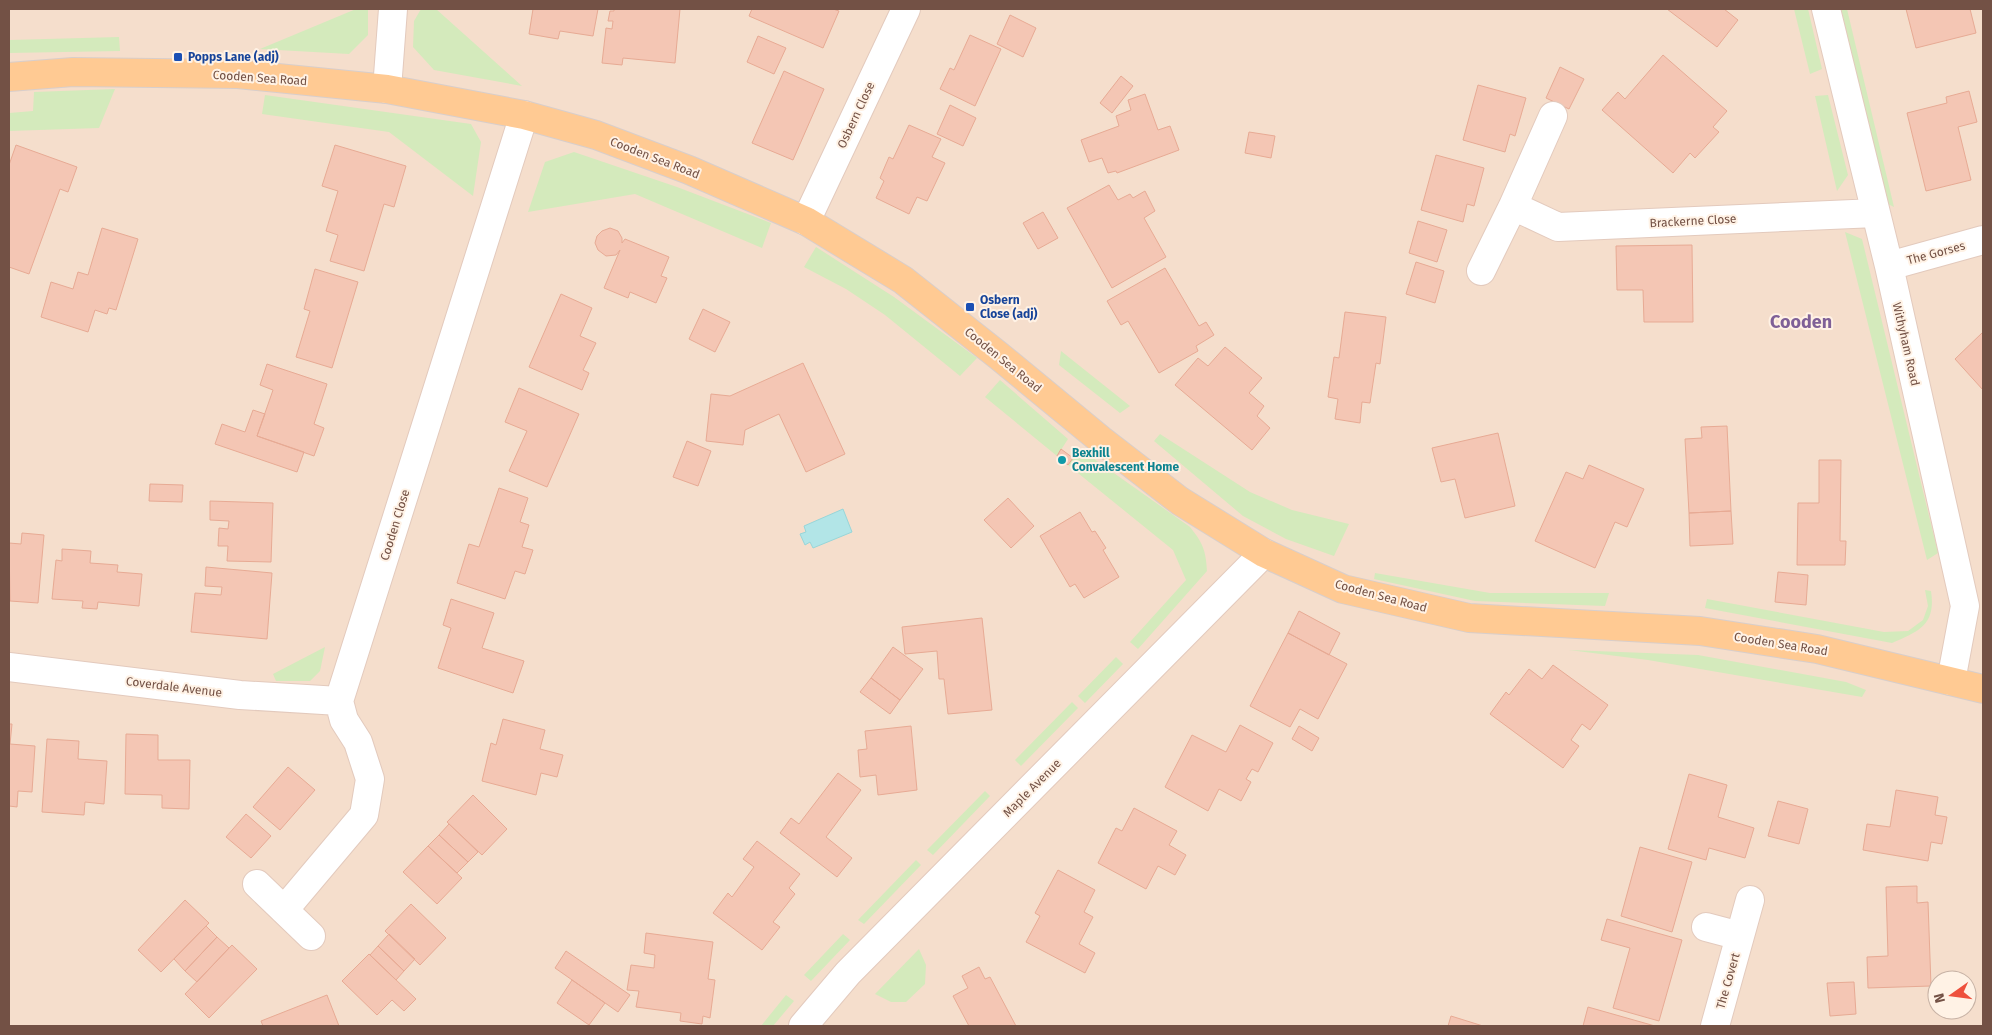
<svg xmlns="http://www.w3.org/2000/svg" width="1992" height="1035" viewBox="0 0 1992 1035" font-family="'Fira Sans',sans-serif">
<rect width="100%" height="100%" fill="#fdedde"/>
<path fill="#f5decc" fill-rule="evenodd" d="M9,9H1983V1026H9ZM1937,980H1967V1010H1937Z"/>
<path fill="#d4eabc" d="M356,9H368V35L349,54L260,49Z
M421,9H436L522,86L434,70L413,47L414,21Z
M1794,9H1808L1822,69L1810,74Z
M1841,9H1847L1894,207L1888,204Z
M119,37L120,51L9,53V40Z
M115,89L99,128L9,131V113L33,111L34,92Z
M265,95L471,124L481,142L473,196L389,132L262,114Z
M1828,95L1848,175L1837,191L1815,96Z
M574,152L677,187L771,223L762,248L635,194L528,212L545,162Z
M1845,232L1862,239L1938,553L1927,560Z
M816,247L894,297L977,358L960,376L885,315L846,289L804,267Z
M1061,351L1130,406L1120,413L1059,365Z
M1000,380L1068,439L1057,456L985,397Z
M1160,434L1250,492L1292,510L1349,524L1334,556L1286,539L1243,516L1154,441Z
M1080,449L1190,527C1203,543 1206,551 1207,571L1138,649L1130,642L1186,580L1173,550L1068,465Z
M1375,573L1490,593H1609L1605,606L1475,601L1374,579Z
M1925,590L1931,591C1936,624 1920,631 1892,643L1705,608L1707,599L1884,632L1908,631L1923,620L1928,606Z
M325,647L320,671L310,681H276L273,674Z
M1569,650L1698,655L1846,682L1866,690L1862,697L1648,660Z
M1116,657L1123,664L1085,703L1078,696Z
M1072,702L1078,708L1021,766L1015,760Z
M985,791L990,796L933,855L927,850Z
M916,860L921,865L864,924L858,920Z
M843,934L850,940L811,981L804,975Z
M919,949L926,965L925,984L906,1002H891L875,994Z
M786,995L794,1001L773,1026H761Z"/>
<path fill="#b2e5e7" stroke="#98d6d9" d="M843,509L852,532L813,548L810,542L805,545L800,534L806,532L804,526Z"/>
<path fill="#f4c6b4" stroke="#e7aa94" d="M533,9H598L593,36L560,31L558,39L529,34Z
M614,9H680L675,63L623,58L622,65L602,63L606,28L612,29L613,21H608L610,11H614Z
M752,9H833L839,11L823,48L749,16Z
M1667,9H1724L1738,20L1717,47Z
M1906,9H1970L1976,33L1916,48Z
M1010,15L1036,28L1023,57L997,44Z
M970,35L1001,49L975,106L940,89L950,68L954,70Z
M758,36L786,48L774,74L747,62Z
M1663,55L1727,111L1713,127L1719,132L1695,158L1690,153L1673,173L1602,110L1618,92L1625,99Z
M1560,67L1584,79L1569,109L1546,98Z
M784,71L824,89L793,160L752,143Z
M1121,76L1133,86L1112,113L1100,103Z
M1478,85L1526,98L1515,136L1510,134L1505,152L1463,140Z
M1969,91L1977,122L1958,127L1971,180L1926,191L1907,113L1947,103L1946,97Z
M1145,94L1158,130L1170,126L1179,150L1117,173L1116,171L1108,173L1102,158L1089,162L1081,140L1119,126L1116,116L1131,110L1128,100Z
M950,105L976,118L963,146L937,134Z
M909,125L941,139L932,157L945,163L927,201L917,197L909,214L876,198L884,181L880,178L889,157L893,159Z
M1249,132L1275,136L1271,158L1245,153Z
M16,145L77,167L68,192L60,189L29,274L9,267V165Z
M335,145L406,166L394,207L384,204L364,271L330,261L338,235L326,231L338,191L322,186Z
M1436,155L1484,168L1474,206L1467,204L1463,222L1421,210Z
M1109,185L1118,200L1130,194L1133,198L1145,191L1155,211L1144,218L1166,257L1112,288L1067,208Z
M1043,212L1058,238L1038,249L1023,223Z
M1418,221L1447,230L1437,262L1409,253Z
M102,228L138,239L116,310L109,308L107,314L95,310L88,332L41,317L51,282L73,289L78,272L88,275Z
M610,228L618,231L622,238V243L625,239L669,257L661,276L667,278L656,303L630,292L628,298L604,288L620,250L616,255L606,256L598,250L595,243L597,236L602,231Z
M1692,245L1693,322H1644L1643,290H1617L1616,246Z
M1416,262L1444,271L1435,303L1406,294Z
M1165,268L1199,326L1206,322L1214,335L1196,346L1198,351L1159,373L1128,321L1121,325L1107,301Z
M315,269L358,282L332,368L296,357L310,311L304,309Z
M561,294L592,308L580,336L596,343L583,370L589,373L582,390L529,367Z
M703,309L730,322L715,352L689,339Z
M1345,312L1386,317L1380,364L1376,363L1370,403L1362,402L1360,423L1335,419L1338,399L1328,397L1334,357L1339,358Z
M1983,332V390L1955,359Z
M1225,347L1262,378L1249,393L1264,406L1257,416L1270,428L1252,450L1175,385L1198,358L1208,366Z
M803,363L845,454L806,472L779,414L745,430L743,445L706,441L711,394L730,396Z
M267,364L327,384L314,424L324,428L314,456L257,436L273,390L260,385Z
M519,388L579,414L547,487L509,471L527,431L505,422Z
M253,410L265,414L257,436L304,452L297,472L215,444L222,424L245,432Z
M1727,426L1731,511L1689,513L1685,439L1702,438L1701,427Z
M1498,433L1515,506L1465,518L1455,479L1441,482L1432,448Z
M687,441L711,451L698,486L673,477Z
M1061,449L1073,458L1068,465L1057,456Z
M1819,460H1841L1840,541H1846L1845,565H1797L1798,503H1819Z
M1589,465L1644,489L1627,527L1615,522L1595,568L1535,541L1566,472L1583,479Z
M150,484L183,485L182,502L149,501Z
M499,488L528,498L520,522L529,525L522,547L533,550L525,574L515,571L505,599L457,583L469,544L479,547Z
M1008,498L1034,526L1011,548L984,520Z
M210,501L273,503L271,562L227,561L228,546H218L219,528L228,529L229,521L210,520Z
M1731,511L1733,544L1690,546L1689,513Z
M1080,512L1092,532L1095,531L1106,548L1103,550L1119,577L1084,598L1075,584L1070,587L1040,536Z
M22,533L44,535L38,603L10,601L9,543L21,544Z
M62,549L91,551L90,563L118,565L117,572L142,574L139,606L98,602L97,609L82,608L83,601L52,599L56,560L62,561Z
M206,567L272,573L267,639L191,632L195,593L221,595L222,587L205,586Z
M1778,572L1808,575L1806,605L1775,602Z
M451,599L494,613L482,648L524,661L513,693L438,668L451,628L443,625Z
M1299,611L1340,633L1329,655L1288,633Z
M982,618L992,710L948,714L944,679H939L937,651L905,654L902,627Z
M1288,633L1347,664L1318,719L1300,709L1290,727L1250,706Z
M893,647L923,669L900,700L871,678Z
M1553,665L1608,705L1590,730L1582,724L1571,740L1579,746L1563,768L1490,714L1506,692L1509,695L1529,669L1542,679Z
M871,678L900,700L890,714L860,692Z
M503,719L545,730L540,749L563,755L557,777L541,773L536,795L482,781L491,743L496,745Z
M9,724H12L10,744L35,746L32,792L18,791L17,807L9,806Z
M1240,725L1273,743L1258,772L1252,769L1246,779L1251,782L1241,801L1219,789L1208,811L1165,787L1192,735L1226,752Z
M911,726L917,790L878,795L876,775L860,777L858,750L867,749L865,731Z
M1299,726L1319,738L1312,751L1292,739Z
M126,734L158,735V760H190L189,809L162,808V795L125,794Z
M47,739L79,741L78,759L107,761L104,804L85,802L84,815L42,812Z
M288,767L315,790L280,830L253,807Z
M838,773L861,790L826,837L852,858L837,877L780,833L791,818L799,824Z
M1689,774L1727,785L1718,817L1754,828L1745,858L1709,848L1706,860L1668,849Z
M1896,790L1938,797L1935,815L1947,817L1942,844L1931,842L1928,861L1863,850L1867,824L1890,827Z
M473,795L507,829L482,855L447,822Z
M1778,801L1808,809L1799,844L1768,836Z
M1134,808L1177,831L1169,845L1186,855L1175,875L1158,866L1146,889L1098,863L1116,828L1122,831Z
M246,814L271,836L251,858L226,837Z
M449,824L478,852L468,862L439,835Z
M439,835L468,862L457,873L428,846Z
M757,841L800,874L789,888L795,894L773,922L780,927L762,950L713,913L728,893L732,897L754,867L743,859Z
M428,846L462,878L437,904L403,872Z
M1640,847L1692,862L1672,932L1621,916Z
M1058,870L1095,890L1084,912L1093,917L1079,944L1095,953L1085,973L1026,942L1040,916L1035,913Z
M1917,886V903L1928,902L1931,986L1868,988L1867,957L1888,956L1886,887Z
M185,900L209,923L161,972L138,950Z
M411,904L446,938L420,965L385,931Z
M1607,919L1682,940L1659,1021L1613,1008L1630,948L1601,940Z
M206,926L217,937L185,971L174,959Z
M646,933L713,942L708,979L715,980L710,1018L703,1016L702,1024L680,1021L681,1013L636,1007L639,991L627,990L631,965L654,968L655,955L644,953Z
M389,934L415,959L404,971L378,946Z
M217,937L229,948L197,982L185,971Z
M232,945L257,969L209,1018L185,994Z
M378,946L404,971L396,980L370,955Z
M566,951L630,995L618,1012L555,968Z
M369,954L416,999L404,1011L392,1000L377,1015L342,981Z
M979,967L985,979L990,977L1016,1026H969L953,996L968,988L962,976Z
M572,980L605,1003L589,1025L557,1003Z
M1854,982L1856,1014L1830,1016L1827,983Z
M327,995L339,1026H263L261,1021Z
M1588,1007L1655,1026H1583Z
M1451,1016L1483,1026H1448Z"/>
<g fill="none" stroke-linecap="round" stroke-linejoin="round">
<defs>
<path id="minor" d="M1826,9L1889,266L1965,606L1951,681
M387,89L393,9
M1513,206L1558,227L1876,213
M806,221L906,9
M1889,266L1983,240
M1481,271L1513,206L1553,116
M9,667L240,695L339,701
M257,884L311,936
M284,910L364,815L370,779L358,742L344,720L339,701L524,115
M1706,927L1740,936
M803,1026L848,973L1264,553
M1715,1026L1750,900"/>
<path id="major" d="M9,77L73,72L238,74L387,89L524,115L596,135L689,170L806,221L903,280L999,356L1101,440L1180,501L1264,553L1343,589L1469,618L1700,631L1817,649L1983,689"/>
</defs>
<use href="#minor" stroke="#e3cabd" stroke-width="30"/>
<use href="#major" stroke="#d8cecb" stroke-width="30"/>
<use href="#minor" stroke="#fff" stroke-width="28"/>
<use href="#major" stroke="#ffca93" stroke-width="28"/>
</g>
<g fill="#1a4fb4" stroke="#fff2e5" stroke-width="2">
<rect x="173" y="52" width="10" height="10" rx="2.5"/>
<rect x="965" y="302" width="10" height="10" rx="2.5"/>
</g>
<circle fill="#0f9aa8" stroke="#fff2e5" stroke-width="2" cx="1062" cy="460" r="5"/>
<g text-anchor="middle" stroke-width="4" stroke-linejoin="round" paint-order="stroke">
<g font-size="12" font-weight="bold" fill="#164399" stroke="#fff2e5" text-anchor="start">
<text x="188" y="61">Popps Lane (adj)</text>
<text x="980" y="304">Osbern<tspan x="980" dy="14">Close (adj)</tspan></text>
</g>
<g font-size="12" fill="#735145" stroke="#fff2e5">
<text transform="translate(260 78) rotate(4)" y="4">Cooden Sea Road</text>
<text transform="translate(856 115) rotate(-65)" y="4">Osbern Close</text>
<text transform="translate(655 158) rotate(21)" y="4">Cooden Sea Road</text>
<text transform="translate(1693 221) rotate(-3)" y="4">Brackerne Close</text>
<text transform="translate(1936 253) rotate(-15)" y="4">The Gorses</text>
<text transform="translate(1906 344) rotate(77)" y="4">Withyham Road</text>
<text transform="translate(1003 360) rotate(39)" y="4">Cooden Sea Road</text>
<text transform="translate(395 525) rotate(-73)" y="4">Cooden Close</text>
<text transform="translate(1381 596) rotate(15)" y="4">Cooden Sea Road</text>
<text transform="translate(1781 644) rotate(9)" y="4">Cooden Sea Road</text>
<text transform="translate(174 687) rotate(7)" y="4">Coverdale Avenue</text>
<text transform="translate(1032 788) rotate(-45)" y="4">Maple Avenue</text>
<text transform="translate(1728 981) rotate(-74)" y="4">The Covert</text>
</g>
<g font-size="12" font-weight="bold" fill="#0d838f" stroke="#fff2e5" text-anchor="start">
<text x="1072" y="457">Bexhill<tspan x="1072" dy="14">Convalescent Home</tspan></text>
</g>
<g font-size="18" font-weight="bold" fill="#7f6097" stroke="#fff2e5">
<text x="1801" y="328">Cooden</text>
</g>
</g>
<rect width="1992" height="1035" fill="none" stroke="#735145" stroke-width="20"/>
<g transform="translate(1952 995) rotate(256)"><circle r="24" fill="#fff2e5" stroke="#c7b2a5"/>
<path d="M0-4L9 19L0 12L-9 19Z" fill="#ee503c"/>
<text y="-8" font-size="14" font-weight="bold" text-anchor="middle" fill="#735145">N</text>
</g>
</svg>
